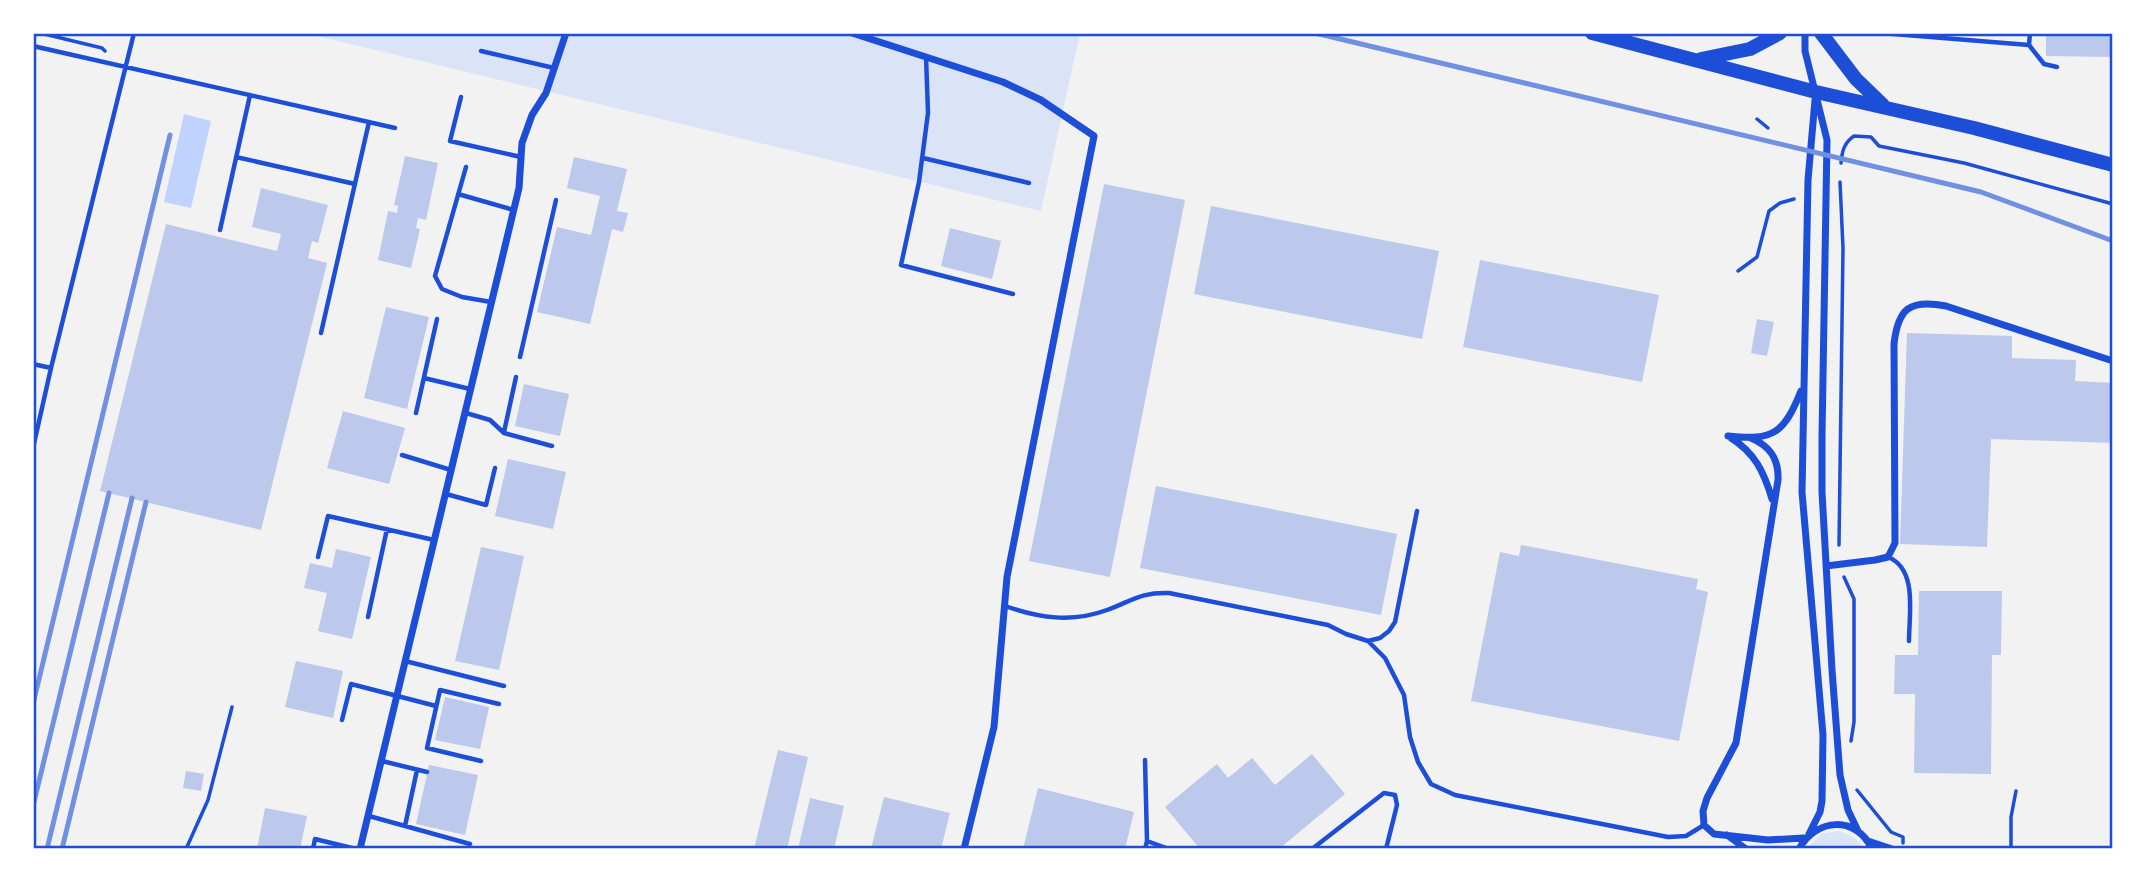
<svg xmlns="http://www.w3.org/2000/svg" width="2146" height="882" viewBox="0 0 2146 882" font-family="Lato,sans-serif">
<rect width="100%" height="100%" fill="#f2f2f2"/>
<path fill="#dbe4f7" d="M305,33H1080L1041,211Z
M1839,831L1855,838L1864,849H1806L1821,834Z"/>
<path fill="#bfd3fe" d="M184,114L211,121L191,208L164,202Z"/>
<path fill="#bdc9ec" d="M2046,33H2113V57L2046,56Z
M405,156L438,163L426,220L418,218L416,228L420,229L411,268L378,260L388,211L397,213L398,206L394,205Z
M574,157L627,169L617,211L628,213L623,232L612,229L590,324L537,312L557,227L591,235L600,196L567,188Z
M1104,184L1185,200L1110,577L1029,561Z
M261,188L328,205L318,243L312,241L308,258L327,263L261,530L100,491L166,224L277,251L281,234L252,227Z
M1211,206L1439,251L1422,339L1194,294Z
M950,228L1001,241L992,279L941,266Z
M1480,260L1659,295L1642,382L1463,347Z
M386,307L429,317L407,409L364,398Z
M1757,319L1774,322L1767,356L1751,353Z
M1907,333L2012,336V358L2076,360L2075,381L2113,383V443L1991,439L1987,547L1900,544Z
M524,384L569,394L560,436L515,426Z
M343,411L405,428L389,484L327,468Z
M508,459L566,472L553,529L495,516Z
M1156,486L1397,534L1381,615L1140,568Z
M1521,545L1698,579L1696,589L1708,592L1679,741L1471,701L1500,552L1519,556Z
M481,547L524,556L499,670L455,661Z
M336,549L371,557L352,639L318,631L327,593L304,588L310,563L332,568Z
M1919,591H2002L2001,655H1992L1991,774L1914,773L1915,694H1894L1895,655H1918Z
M296,661L343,671L333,718L285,707Z
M445,697L489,707L480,749L435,740Z
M778,750L808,757L787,849H754Z
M1312,754L1345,794L1279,849H1200L1165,807L1217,764L1228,778L1252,758L1275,785Z
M429,765L478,775L465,835L416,824Z
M186,771L204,774L201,791L183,788Z
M1038,788L1134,812L1125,849H1023Z
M884,797L950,813L941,849H871Z
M810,798L844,806L834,849H798Z
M265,808L307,816L300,849H257Z"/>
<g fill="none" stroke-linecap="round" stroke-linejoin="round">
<path stroke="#1d4ed8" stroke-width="3.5" d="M40,33L102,48L105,51
M1757,119L1768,128
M1841,163C1842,151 1844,143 1854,136L1871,137L1879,146L1964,163L2113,204
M1738,271L1757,257L1769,211L1780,203L1794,199
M1839,545L1843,248L1840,182
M1844,577L1854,599V722L1851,741
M1857,790L1891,832L1903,837V843
M2011,846V817L2016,791
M186,849L208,800L232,707"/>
<path stroke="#1d4ed8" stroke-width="4.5" d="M1881,33L2029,45L2030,33
M2029,45L2044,64L2057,67
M33,46L395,128
M481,51L554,68
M926,56L928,113L919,182L901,265L1013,294
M461,97L450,141L521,157
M236,157L355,184
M923,158L1029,183
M466,167L435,276L442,289L462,297L491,302
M458,194L514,210
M220,230L250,95
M321,333L369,122
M520,357L556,200
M33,364L51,368L134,33
M424,378L470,389
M416,413L437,319
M466,413L490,420L504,433L552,446
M504,432L516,377
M33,448L51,368
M402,455L451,470
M446,494L486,505L495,468
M318,557L328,516L434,540
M1888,557C1918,569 1909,614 1909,641
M1005,606C1039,618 1072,623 1107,610C1132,601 1140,592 1169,593L1328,625L1346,634L1368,641L1380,638L1389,631L1395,622L1417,511
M368,617L387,529
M1369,642L1385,658L1404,695L1410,737L1418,762L1431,784L1455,795L1668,837L1686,836L1704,825
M405,661L504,686
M342,720L351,684L436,706
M382,761L427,772
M481,761L427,748L440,690L499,704
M369,816L470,844
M405,826L417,770
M1147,841L1169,849
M313,849L315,839L356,849
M1145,849L1147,841L1145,760
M1312,849L1384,793L1395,795L1397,805L1386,849"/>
<path stroke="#1d4ed8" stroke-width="7" d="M852,33L1003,82L1041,100L1094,136L1007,577L994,727L964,849
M1805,33V51L1827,140L1822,436V492L1832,670L1840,775L1848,810L1858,831
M1728,436C1774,441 1784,433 1801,391
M1731,438C1755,453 1764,472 1772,499
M1751,438C1770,446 1779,459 1778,480L1736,743L1707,798L1703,811L1704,825L1714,834L1768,840L1804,838
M1826,566L1875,560L1888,557L1895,543L1894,344C1898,308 1910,299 1946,306L2113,361
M1809,834L1820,812L1822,801L1823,735L1802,492L1808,180L1815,100
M1727,835L1746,849
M1868,841L1892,849
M360,849L519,188L522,143L532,115L546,93L566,33
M1799,849C1816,818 1856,815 1872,849"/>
<path stroke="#1d4ed8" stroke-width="14" d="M1592,33L1816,92L1974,128L2113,165
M1821,33L1856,79L1883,105
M1701,59L1750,49L1780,33"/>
<path stroke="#7290e2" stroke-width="5" d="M1315,33L1981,192L2113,241
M33,704L170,135
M33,806L109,493
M47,849L132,498
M62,849L146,502"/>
</g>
<rect width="2146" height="882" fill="none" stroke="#ffffff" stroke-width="70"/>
<rect x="35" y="35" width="2076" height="812" fill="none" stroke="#1d4ed8" stroke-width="2.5"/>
</svg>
